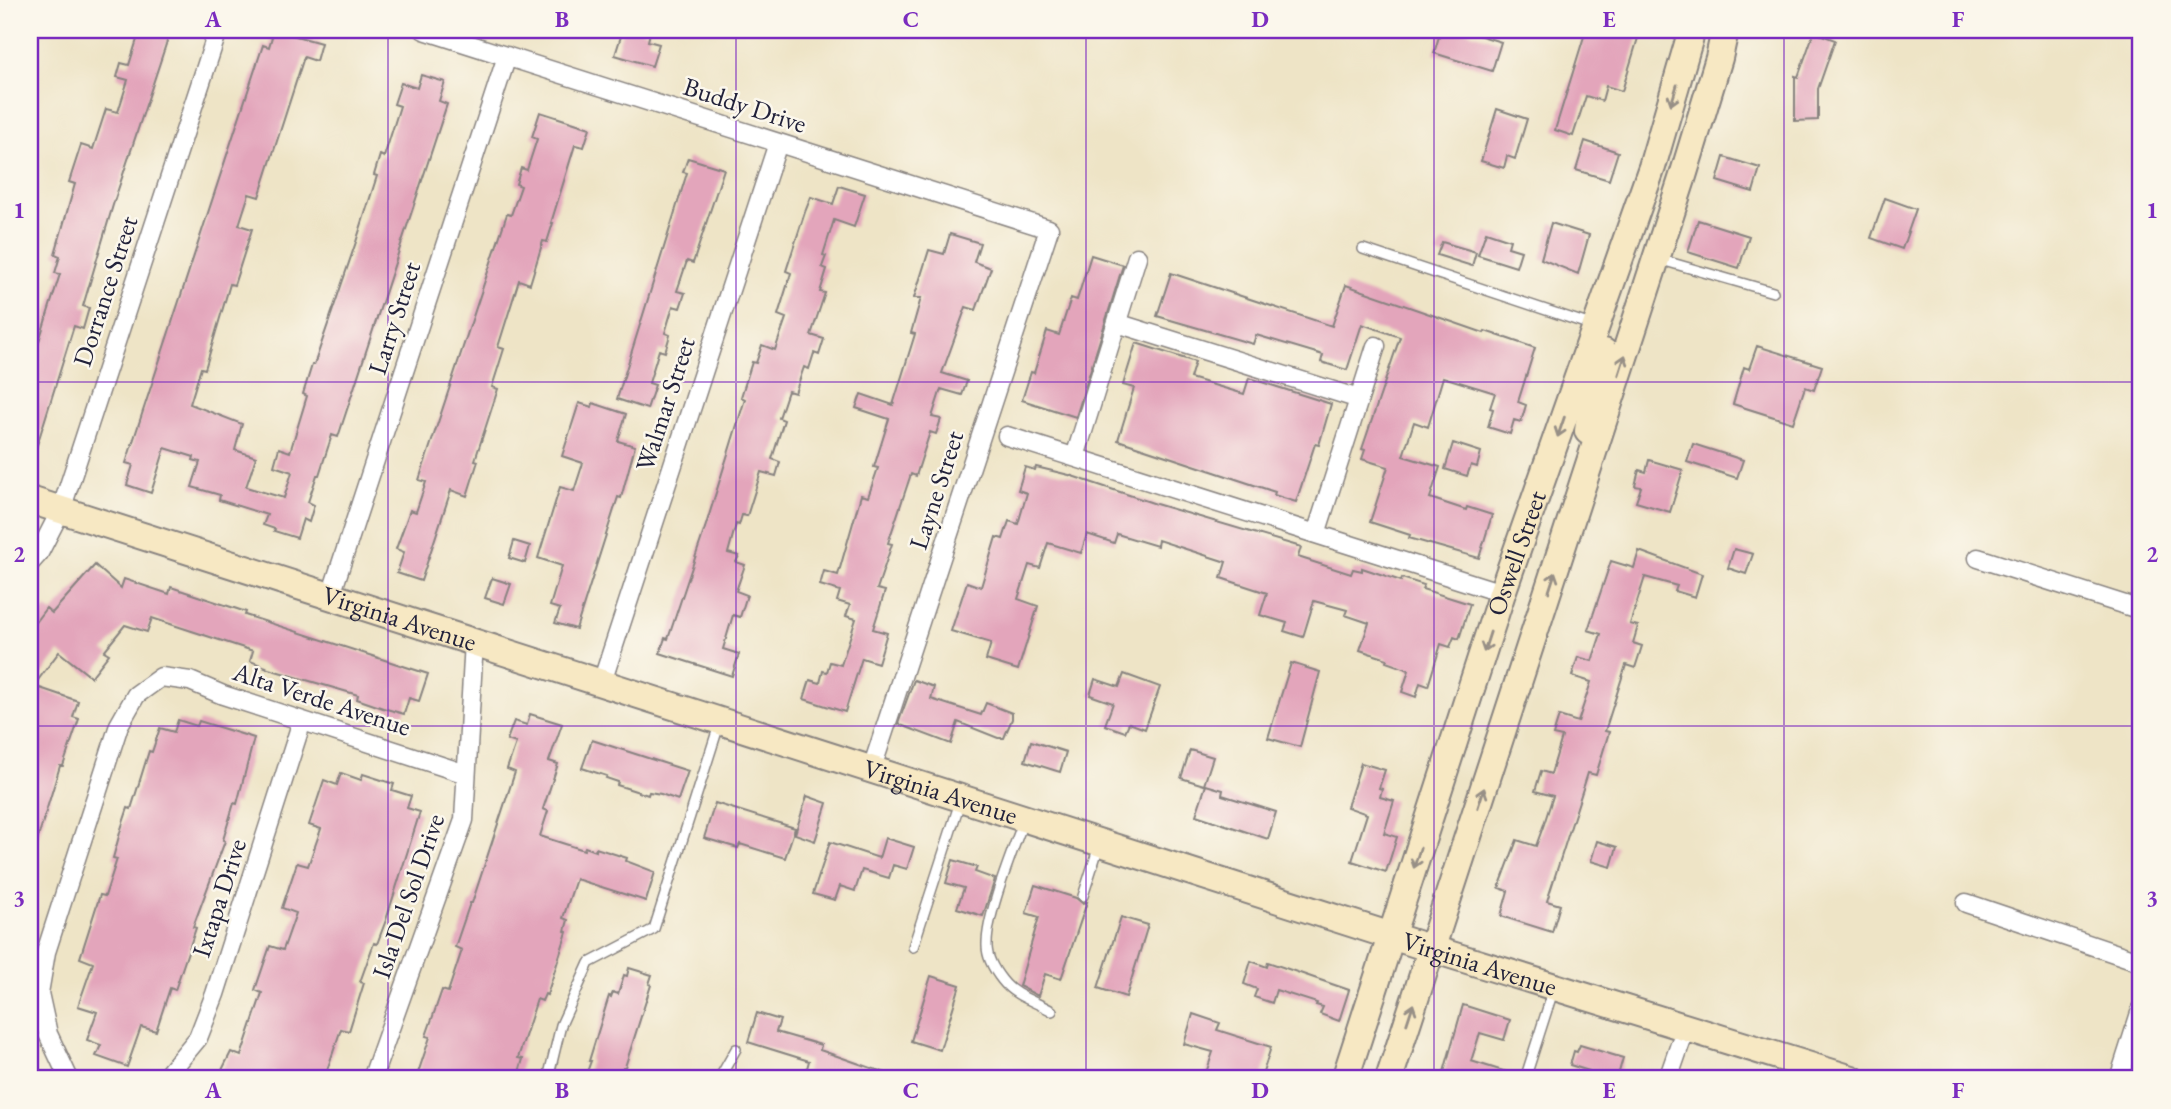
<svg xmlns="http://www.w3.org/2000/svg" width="2171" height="1109" viewBox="0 0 2171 1109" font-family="'EB Garamond',serif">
<rect width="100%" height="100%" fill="#fbf7ec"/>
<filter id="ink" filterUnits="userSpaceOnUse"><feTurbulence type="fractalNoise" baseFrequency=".0143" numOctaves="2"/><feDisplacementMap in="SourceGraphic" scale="14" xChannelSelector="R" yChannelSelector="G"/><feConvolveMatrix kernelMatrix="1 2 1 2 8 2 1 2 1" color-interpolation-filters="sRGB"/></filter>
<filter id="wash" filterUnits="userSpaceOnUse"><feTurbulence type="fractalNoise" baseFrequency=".00686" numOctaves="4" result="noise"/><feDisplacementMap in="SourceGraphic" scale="28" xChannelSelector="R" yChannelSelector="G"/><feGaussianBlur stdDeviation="1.57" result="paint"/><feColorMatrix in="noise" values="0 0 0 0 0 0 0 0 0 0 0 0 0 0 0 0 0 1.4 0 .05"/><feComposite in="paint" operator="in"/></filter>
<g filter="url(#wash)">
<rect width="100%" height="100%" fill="#eee4c6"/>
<g id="blocks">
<path fill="#e3a5bb" d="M140,30H161L170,32L113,205L83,306L89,308L83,329L74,326L33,458H30V370L60,274L55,273L60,256L55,254L75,184L69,182L81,145L93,149L106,109L118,112L128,80L117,77L121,63L129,65Z
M274,30L321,43L316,61L304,57L259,197L249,194L248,197L239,225L252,229L234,285L230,284L205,369L201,368L190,404L242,424L235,450L256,457L246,487L284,498L292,472L274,466L279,448L290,452L307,396L303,394L312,365H314L356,242L377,176L374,175L380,155L384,157L400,106L394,104L401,83L417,88L421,75L445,82L439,101L447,104L338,437L332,435L319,475H317L308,502L314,505L309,522L303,519L297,538L274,531L275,529L263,525L267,515L219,500L220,495L192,487L200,462L193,460L194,457L165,448L151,493L127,485L133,465L126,463L263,45L269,47Z
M623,30H640L650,33L648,41L659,44L652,66L615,55Z
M1441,30H1462L1501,42L1492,71L1434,53Z
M1586,30H1623L1622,33L1638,38L1622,91L1606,86L1602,101L1586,96L1573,136L1555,130Z
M1814,32L1835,40L1818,89V120L1795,121V76L1798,77Z
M1497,109L1527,119L1515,159L1507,156L1504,168L1481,161Z
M540,112L590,128L584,147L575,145L551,223H553L547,242L543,241L530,284L519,280L498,347L504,349L492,387L498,389L475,460L478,461L467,496L451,490L421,581L397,573L404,552L396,549L410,510L416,512L426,482L419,480L507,214L511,215L521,186L516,184L521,168L527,170L537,139L532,137Z
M1585,141L1618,152L1609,180L1576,170Z
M1724,157L1760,168L1753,192L1717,181Z
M688,158L724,169L693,263L687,261L677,291L685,293L680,308L673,306L665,333L670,335L665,352L659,350L649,383L655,385L647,409L617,399L687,173L683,172Z
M839,186L865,194L854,227L834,220L823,255L826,256L822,267L827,269L820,292L825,293L811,335L824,339L819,355L814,353L809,369L804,367L795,393L788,391L779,418L784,420L772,459L780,462L776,476L761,472L747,516L742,515L739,525L736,524L728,553L739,556L736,562L745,565L736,591L747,595L740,617L733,615L723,649L739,654L732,676L660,653L665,638L668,639L706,525L745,399L741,397L752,362L756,363L762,345L775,350L786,318L778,315L791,273L786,271L805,212L811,197L833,204Z
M1885,198L1916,209L1902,249L1871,238Z
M1698,220L1749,236L1739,268L1688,252Z
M1551,223L1589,235L1578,274L1541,259Z
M1486,232L1510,240L1508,247L1521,251L1516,267L1478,255Z
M950,234L980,243L974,262L991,268L976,310L966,307L942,373L967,381L962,395L941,389L932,417L941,419L936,434L930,432L916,476L911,474L888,543L892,544L877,589L885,591L873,629L887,633L878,663L862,658L845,712L804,699L810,680L820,683L823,671L827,672L830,662L841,665L856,619L846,616L850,605L837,601L840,591L820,585L824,571L838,575L861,495L868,497L878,468L874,467L889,419L856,408L861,394L893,405L915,334L911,333L921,298H914L929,250L944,254Z
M1442,242L1476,252L1472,266L1437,255Z
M1091,255L1123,265L1076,417L1022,400L1031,372L1034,373L1047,331L1059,335L1071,298L1077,300Z
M1171,273L1332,326L1346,285L1484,333L1485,331L1535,348L1518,402L1526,405L1521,422L1514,420L1510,434L1488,427L1493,409L1490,408L1495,393L1443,377L1428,427L1414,422L1403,456L1440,467L1430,498L1466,510L1467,507L1492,515L1479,558L1409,538L1410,535L1370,522L1388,467L1362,459L1365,450L1362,449L1400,337L1362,324L1347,370L1321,362L1323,355L1256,335L1253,344L1157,316Z
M1136,343L1195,362L1190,378L1244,394L1249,378L1331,404L1319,445L1315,444L1296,502L1274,495L1275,492L1118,440L1134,388L1123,385Z
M1757,346L1822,366L1814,390L1805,387L1793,423L1733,404L1744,367L1749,369Z
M579,403L592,407L593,403L626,414L618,441L635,446L621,498L618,497L576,629L555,623L560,609L550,606L562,566L538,558L560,487L574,491L583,463L562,456Z
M1453,443L1481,452L1477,467L1471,465L1467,476L1445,469Z
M1693,444L1743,460L1737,478L1687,462Z
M1649,460L1683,470L1670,512L1636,502L1641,487L1635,486L1639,470L1646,472Z
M1025,467L1035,470L1036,467L1069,475L1156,504L1301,547L1298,557L1351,574L1353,569L1362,571V568L1401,581L1402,578L1424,585L1422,589L1470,604L1459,639L1454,637L1450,647L1441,644L1428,686L1420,683L1416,697L1402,692L1409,670L1386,662L1387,659L1360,650L1369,623L1345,615L1347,610L1314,601L1303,637L1284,631L1287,623L1260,615L1267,593L1221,578L1226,562L1158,540L1157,546L1117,534L1114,543L1087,534L1081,553L1048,543L1040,568L1029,565L1018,599L1038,606L1018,670L986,660L991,643L951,631L967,582L981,587L996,537L1003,539L1009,521L1018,524L1027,493L1018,490Z
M514,541L530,546L525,563L509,558Z
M1734,549L1753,554L1746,574L1728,568Z
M1639,551L1702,574L1695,597L1675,591L1677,586L1645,577L1630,624L1638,626L1633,643L1642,646L1635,668L1626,665L1605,731L1609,732L1596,775L1588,773L1547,901L1560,905L1552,932L1501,916L1508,891L1499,888L1517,840L1536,846L1544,824L1553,796L1535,791L1541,771L1551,774L1562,737L1553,735L1559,716L1578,722L1591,682L1572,676L1578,657L1592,661L1601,634L1588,630L1611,561L1634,568Z
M95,565L121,588L124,579L169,594L171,587L246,612L245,615L428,674L419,701L409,698L404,714L383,708L357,699L358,695L265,668L266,667L250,661L253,651L152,618L147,632L125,625L104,651L109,654L91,677L59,652L38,680L30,673V629L46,608L52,613Z
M492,578L511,584L504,604L485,598Z
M1291,663L1320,672L1300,747L1268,738Z
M1124,674L1160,687L1145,729L1129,723L1125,732L1105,725L1113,703L1090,695L1095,679L1119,687Z
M914,680L934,687L931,699L981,715L986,703L1012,713V719L1004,738H998L958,722L951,744L898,724Z
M40,688L78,701L73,717L79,719L63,766H60L32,857H30V718Z
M530,714L562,724L549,761L558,764L543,809L548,811L540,836L584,850L585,847L596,851V848L627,858L626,861L655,872L646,901L576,879L563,918L568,920L565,931L567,932L547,995L545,994L542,1001L537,999L531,1018L518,1058L523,1059L517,1079H416L430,1037L426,1036L433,1016L442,990L448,992L462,950L455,947L470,903H472L515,772L507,769L516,743L507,740L514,721L527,725Z
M178,720L197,726L199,721L254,738L237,804L234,803L223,840L225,841L193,927L196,928L175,990L170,988L156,1031L141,1027L127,1067L96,1056L101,1045L87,1040L97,1012L78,1006L93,963L80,958L100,895L105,896L117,859L113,858L121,829L128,808L131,809L149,751L152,752L160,728L174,732Z
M592,740L688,771L678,800L661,794L649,792L648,795L617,785L618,782L606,778L607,776L582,768Z
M1031,741L1066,752L1060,772L1025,761Z
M1190,750L1213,757L1204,785L1181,778Z
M1361,763L1385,770L1379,788L1382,789L1380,797L1394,801L1384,833L1397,837L1386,872L1352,861L1367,814L1347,807Z
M341,773L361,780L363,774L394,784L392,790L411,796L407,808L420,812L386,920L377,944L374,943L360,982L364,983L349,1031L341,1029L324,1079H295L273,1072L270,1079H241L222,1070L231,1052L241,1056L262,993L255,990L270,946L283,950L296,913L282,908L297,863L308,866L321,829L309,825L324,780L337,785Z
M1206,785L1223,790L1222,795L1276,812L1268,839L1196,815Z
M807,796L827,803L815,841L795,834Z
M715,803L795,828L785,858L740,844L738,848L704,838Z
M885,838L914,847L907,869L893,865L889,878L862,870L855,891L840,886L835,900L813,894L830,842L879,858Z
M1597,841L1617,847L1611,867L1591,861Z
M953,860L977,867L975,872L995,879L983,916L957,908L964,888L946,883Z
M1035,885L1076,898L1082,903L1087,902L1061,979L1045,974L1038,996L1019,986L1039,917L1026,913Z
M1121,917L1148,925L1126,997L1098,988Z
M1251,961L1267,967L1268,962L1349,990L1339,1021L1320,1014L1323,1007L1316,1005L1317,1003L1276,990L1272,1003L1254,997L1257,989L1244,984Z
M629,968L652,975L649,984L651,985L625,1067H623L619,1079H593L594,1075L587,1072L591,1061H589L609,996L611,997L613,992L618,994L624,975L627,976Z
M931,976L960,985L940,1050L911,1041Z
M1463,1005L1510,1020L1504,1040L1480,1033L1471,1061L1519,1076L1518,1079H1442Z
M757,1013L780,1020L776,1032L821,1045L820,1050L894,1076V1079H804L809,1061L748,1042Z
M1193,1014L1220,1023L1217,1030L1271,1047L1261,1079H1204L1213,1052L1184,1044Z
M1580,1045L1623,1058L1617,1079H1586L1589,1071L1570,1065L1574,1051L1577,1052Z"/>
</g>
</g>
<g filter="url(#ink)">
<use href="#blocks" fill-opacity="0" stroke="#888380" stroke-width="2"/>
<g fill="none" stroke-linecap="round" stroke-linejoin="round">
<defs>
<path id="lane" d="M1363,249L1594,326
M1658,259L1773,292
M1023,822C1012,853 986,916 987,946C987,958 995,971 1002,980C1015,997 1035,1001 1052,1011
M1083,896L1099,846
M913,947L960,802
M548,1079L561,1025L589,963L654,929L719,725
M719,1079L736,1049
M1525,1079L1554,988"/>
<path id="street" d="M424,30L1049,229L872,768
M1117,323L1359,399
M1007,436L1502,593
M1075,457L1137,257
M1316,534L1376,346
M1978,558L2141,610
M30,563L39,553L61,510L218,30
M331,595L507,56
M602,682L778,143
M1966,903L2141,962
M69,1079L48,1034L39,993L46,952L119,725L136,695L161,677L190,681L223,695L466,774
M164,1079L198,1038L215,994L302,721
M372,1079L464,820L474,641
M1668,1079L1686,1027
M2119,1079L2141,1010"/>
<g id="secondary">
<path d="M1588,431L1595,378L1604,352"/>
<path id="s1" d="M30,500L1432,949L1852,1079"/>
<path id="s2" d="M1345,1079L1502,593L1652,167L1692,30"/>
<path d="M1389,1079L1683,176L1719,58L1725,30"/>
</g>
</defs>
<use href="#lane" stroke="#888380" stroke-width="12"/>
<use href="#street" stroke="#888380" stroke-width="21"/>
<use href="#secondary" stroke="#888380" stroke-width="30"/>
<use href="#lane" stroke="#fff" stroke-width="9"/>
<use href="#street" stroke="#fff" stroke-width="18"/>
<use href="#secondary" stroke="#f7e8c3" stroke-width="26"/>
</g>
<defs><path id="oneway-shaft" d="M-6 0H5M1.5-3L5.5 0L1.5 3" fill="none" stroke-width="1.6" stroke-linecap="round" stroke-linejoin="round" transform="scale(1.75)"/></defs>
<g stroke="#978f86">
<use href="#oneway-shaft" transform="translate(1674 95) rotate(107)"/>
<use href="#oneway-shaft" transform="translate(1622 365) rotate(-72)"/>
<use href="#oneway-shaft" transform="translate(1561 427) rotate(109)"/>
<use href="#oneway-shaft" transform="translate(1552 582) rotate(-72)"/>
<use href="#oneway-shaft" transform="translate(1487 642) rotate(108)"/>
<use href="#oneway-shaft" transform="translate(1481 798) rotate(-72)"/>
<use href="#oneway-shaft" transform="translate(1417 858) rotate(108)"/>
<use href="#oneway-shaft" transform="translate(1410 1014) rotate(-72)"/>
</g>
</g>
<path fill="none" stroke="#7b2cbf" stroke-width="2" stroke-opacity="0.55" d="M388,30V1079M736,30V1079M1086,30V1079M1434,30V1079M1784,30V1079M30,382H2141M30,726H2141"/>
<g text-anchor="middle" stroke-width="5" stroke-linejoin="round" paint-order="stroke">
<g font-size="26" fill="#22223b" stroke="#fbf7ec">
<text transform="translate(745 105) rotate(18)" y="9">Buddy Drive</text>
<text transform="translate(105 291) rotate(-72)" y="9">Dorrance Street</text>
<text transform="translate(394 318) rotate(-72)" y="9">Larry Street</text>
<text transform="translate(665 404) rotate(-72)" y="9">Walmar Street</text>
<text transform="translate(936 490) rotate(-72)" y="9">Layne Street</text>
<text dy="9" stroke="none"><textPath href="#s2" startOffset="553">Oswell Street</textPath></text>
<text dy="9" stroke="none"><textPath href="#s1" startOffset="388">Virginia Avenue</textPath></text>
<text transform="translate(322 699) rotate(18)" y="9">Alta Verde Avenue</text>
<text dy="9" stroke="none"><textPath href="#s1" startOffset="956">Virginia Avenue</textPath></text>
<text transform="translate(408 896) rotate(-71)" y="9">Isla Del Sol Drive</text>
<text transform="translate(219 898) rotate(-72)" y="9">Ixtapa Drive</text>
<text dy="9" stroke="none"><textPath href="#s1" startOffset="1522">Virginia Avenue</textPath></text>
</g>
</g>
<rect width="2171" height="1109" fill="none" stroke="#fbf7ec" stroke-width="77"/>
<rect x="38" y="38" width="2094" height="1032" fill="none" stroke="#7b2cbf" stroke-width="2.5"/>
<g font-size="23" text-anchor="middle" font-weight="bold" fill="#7b2cbf">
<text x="213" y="27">A</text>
<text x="562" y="27">B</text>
<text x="911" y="27">C</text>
<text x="1260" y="27">D</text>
<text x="1609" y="27">E</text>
<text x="1958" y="27">F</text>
<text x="19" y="218">1</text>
<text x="2152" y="218">1</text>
<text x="19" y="562">2</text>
<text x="2152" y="562">2</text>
<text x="19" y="906">3</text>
<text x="2152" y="906">3</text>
<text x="213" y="1098">A</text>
<text x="562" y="1098">B</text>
<text x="911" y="1098">C</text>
<text x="1260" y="1098">D</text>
<text x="1609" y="1098">E</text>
<text x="1958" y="1098">F</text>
</g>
</svg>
